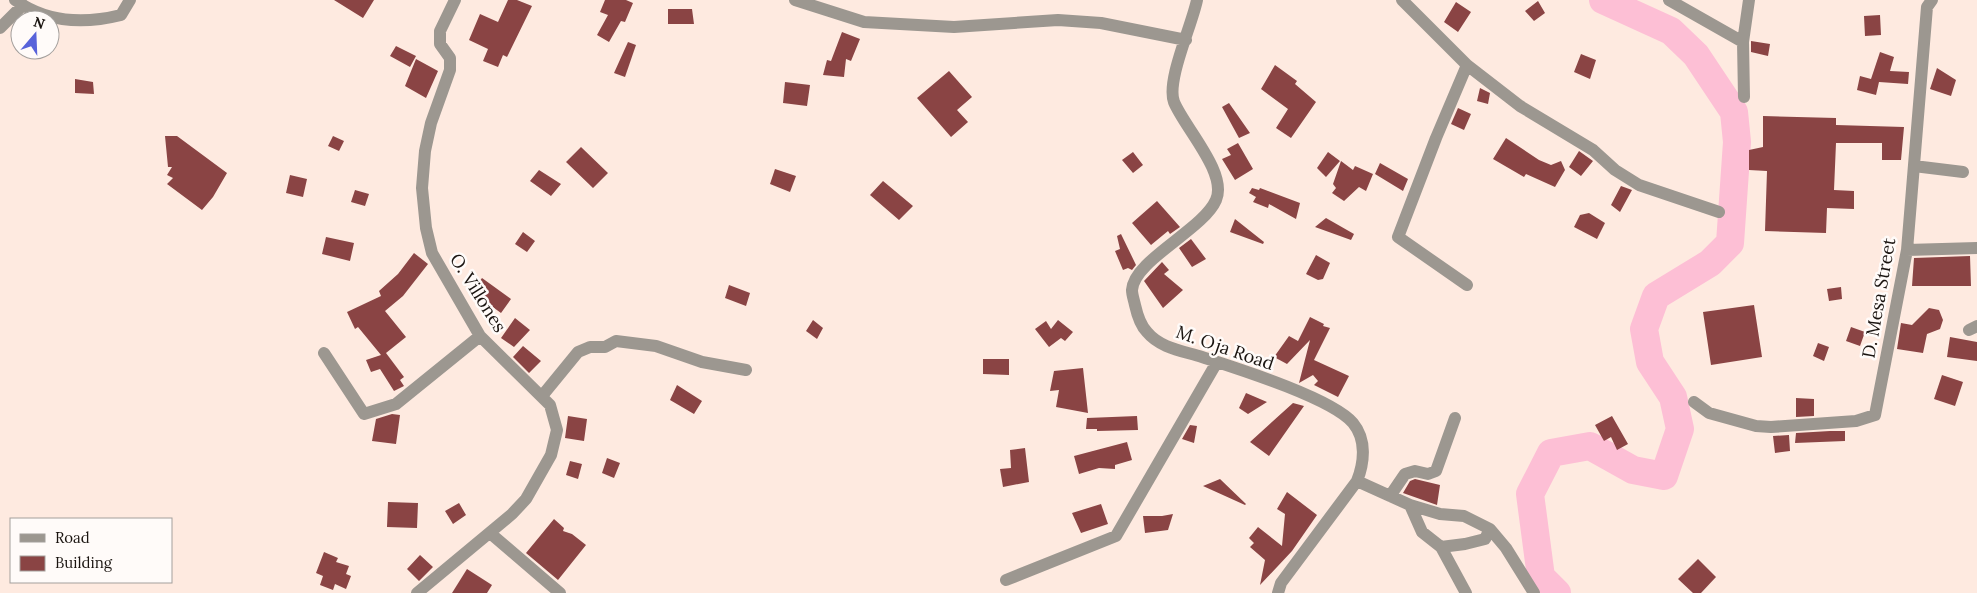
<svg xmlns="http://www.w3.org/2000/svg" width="1977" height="593" viewBox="0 0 1977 593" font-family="Lora,serif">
<rect width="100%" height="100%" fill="#feeae0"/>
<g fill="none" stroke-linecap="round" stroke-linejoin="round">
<path stroke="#fdbfd5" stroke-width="28" d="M1557,593L1541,577L1530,494L1551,453L1590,446L1633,470L1664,476L1680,429L1673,397L1650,362L1644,329L1656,296L1710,263L1730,243L1737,142L1734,112L1696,55L1671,31L1603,0"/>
</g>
<path fill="#8a4444" d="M334,0H374L363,18Z
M508,0H517L532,6L507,57L503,55L498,67L483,61L488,49L469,40L480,14L498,22Z
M605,0H626L633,3L625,22L621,21L609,42L597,35L608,15L600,12Z
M1538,1L1545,13L1534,21L1525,11Z
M1456,2L1471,12L1458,32L1444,22Z
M668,9H692L694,24H668Z
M1880,15L1881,35L1865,36L1864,16Z
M842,32L860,39L851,61L846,59L844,77L823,75L827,60L831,61Z
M1751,41L1770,44L1768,56L1751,52Z
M628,42L636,45L625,77L614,73Z
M396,46L416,56L410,67L390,56Z
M1880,52L1894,57L1890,71L1909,72L1908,84L1879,82L1876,95L1857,90L1860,76L1871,79Z
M1581,54L1596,60L1590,79L1574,72Z
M416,59L438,71L426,98L405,86Z
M1275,65L1297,81L1295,84L1316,102L1291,138L1276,128L1288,109L1261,89Z
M1937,68L1956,80L1951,96L1930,89Z
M949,71L972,97L957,110L968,122L951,137L917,98Z
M75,79L93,82L94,94L75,93Z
M785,82L810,85L807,106L783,103Z
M1480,88L1490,93L1488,104L1477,101Z
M1229,103L1250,133L1239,138L1222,107Z
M1458,108L1471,114L1464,130L1451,124Z
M1763,116L1836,118V125L1904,127L1901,160H1882V143H1836L1834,190L1854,191V209L1827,208L1826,233L1765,231L1767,171L1749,170V150L1763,147Z
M165,136H177L227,173L213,197L202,210L167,184L173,178L167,175L172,167H168Z
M333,136L344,141L339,151L328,146Z
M1506,138L1539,160L1551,165L1561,161L1565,170L1555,187L1526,174L1524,177L1493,159Z
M1238,143L1253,169L1235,180L1222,159L1231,155L1227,149Z
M581,147L608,173L593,188L566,162Z
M1579,151L1593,161L1581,176L1569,167Z
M1133,152L1143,165L1133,173L1122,160Z
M1328,152L1340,161L1326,177L1317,168Z
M1341,161L1353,170L1355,166L1373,174L1366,191L1359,187L1344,201L1332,193L1336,188L1333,184Z
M1380,163L1408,179L1403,191L1375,174Z
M775,169L796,176L790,192L770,184Z
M539,170L561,184L551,196L530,181Z
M290,175L307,179L303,197L286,193Z
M883,181L913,206L899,220L870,195Z
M1621,186L1632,190L1620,212L1611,205Z
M1252,188L1259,190L1260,188L1300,203L1296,219L1269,204L1268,208L1253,202L1256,197L1249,193Z
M355,190L369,194L365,206L351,202Z
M1157,201L1180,227L1170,234L1168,231L1151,245L1132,223Z
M1589,213L1605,223L1597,239L1574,227L1580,215Z
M1326,218L1354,234L1351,240L1315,227Z
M1235,219L1264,242L1263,244L1230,232Z
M523,232L535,241L527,252L515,244Z
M1121,234L1136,265L1132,270L1128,268L1123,270L1115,251L1120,249L1117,236Z
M326,237L354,243L350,261L322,254Z
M1191,239L1206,259L1192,267L1179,248Z
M414,253L428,264L403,296L385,311L406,337L386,353L404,377L400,380L404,386L394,391L380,369L371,372L366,360L381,355L358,327L355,329L347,312L381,296L379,291L398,274Z
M1316,255L1330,263L1323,279L1318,280L1306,274Z
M1970,256L1971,286H1912L1914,258Z
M1162,262L1169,270L1164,274L1183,290L1163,308L1144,281Z
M482,278L511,299L501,313L472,292Z
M729,285L750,293L746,306L725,298Z
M1841,287L1842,299L1829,301L1827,289Z
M1754,305L1762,357L1711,365L1703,312Z
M1929,308L1939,310L1943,320L1940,329L1927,334L1923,353L1897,349L1901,323L1912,325Z
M1310,317L1324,324L1323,326L1330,328L1314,360L1349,376L1338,397L1314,385L1318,381L1313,375L1299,383L1310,340L1287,364L1274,357L1289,336L1298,341Z
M515,318L530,330L514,347L501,338Z
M813,320L823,328L817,339L806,331Z
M1058,320L1073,332L1065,341L1061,338L1049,347L1035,329L1046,321L1051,329Z
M1851,327L1865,332L1860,346L1846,341Z
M1950,337L1977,342V361L1947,357Z
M1818,343L1829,347L1824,361L1813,356Z
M523,346L541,361L529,373L513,357Z
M983,359H1009V375L983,374Z
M1083,368L1088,413L1056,407L1059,390L1050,391L1054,371Z
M1942,375L1963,382L1955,406L1934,399Z
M677,385L702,401L694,414L670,400Z
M1246,393L1267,402L1248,414L1239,408Z
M1796,398L1814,399V416L1796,417Z
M1293,403L1304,406L1269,456L1250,442Z
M392,414L400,415L396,444L372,441L376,419Z
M568,416L587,419L584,441L565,438Z
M1137,416L1138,430L1097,431V429H1086L1087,418Z
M1612,416L1628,444L1617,450L1611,437L1604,441L1595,425Z
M1190,425L1197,426L1194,443L1182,439Z
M1830,431H1845V441L1795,443L1796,433Z
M1789,435L1790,451L1775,453L1773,436Z
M1127,442L1132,460L1115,465V469L1099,468L1079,474L1074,456Z
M1025,448L1029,482L1003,487L1000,469L1011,468L1010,450Z
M607,458L620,463L614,478L602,473Z
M570,461L582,464L578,479L566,475Z
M1220,479L1246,504L1245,505L1203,486Z
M1415,479L1440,485L1437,505L1403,493L1410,481Z
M1287,492L1317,515L1292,551L1260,585L1265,560L1250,547L1254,543L1249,538L1258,527L1282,546L1285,514L1277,509Z
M388,502L418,503L417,528L387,527Z
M459,503L466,515L453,524L445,511Z
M1101,504L1108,524L1081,533L1072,513Z
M1173,514L1168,530L1145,533L1143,516H1162Z
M554,519L564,528L563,531L572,534L586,545L558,580L526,553Z
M324,552L338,558L336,562L349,566L346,574L351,576L346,589L335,584L333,590L320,585L323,576L316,573Z
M420,555L433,567L419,581L407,569Z
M1698,559L1716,577L1701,593H1693L1678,579Z
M467,569L492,585L487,593H452Z"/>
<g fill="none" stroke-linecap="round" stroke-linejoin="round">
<path stroke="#9c9790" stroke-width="12" d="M15,0C47,23 85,24 121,15L130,0
M795,0L864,22L954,27L1058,20L1101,23L1186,40
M1197,0C1192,25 1166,81 1174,102C1184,127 1228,173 1216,200C1203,230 1134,260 1132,290C1132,295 1134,300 1135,305C1137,314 1141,326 1147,332C1160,348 1183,351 1202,357C1236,368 1332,398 1353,423C1367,440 1364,463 1357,481L1281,583L1278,593
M1402,0L1467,65L1520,106L1593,150L1615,170L1639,185L1719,212
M1669,0L1743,42
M0,28L23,5
M1744,97L1743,42L1749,0
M1914,166L1963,172
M1907,250L1977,248
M1467,285L1398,237L1436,138L1467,65
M1969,330L1977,326
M324,353L364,414L396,404L480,336
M542,396L578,352L590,347H605L616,341L656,346L702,362L746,370
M1694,402L1709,413L1756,426L1771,427L1856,421L1875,415L1907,250L1927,7L1932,0
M1357,481L1410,505L1422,532L1441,547L1466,593
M1390,496L1405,474L1415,471L1428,474L1436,471L1455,418
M1410,505L1440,514L1464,516L1490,529L1506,548L1534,593
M490,533L560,593
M1441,547L1465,544L1485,539L1490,529
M1006,580L1116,536L1217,362
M417,593L512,514L526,499L551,455L557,430L550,405L480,336L432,253L426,228L422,188L425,151L431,123L450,70V58L440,44V31L455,0"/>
</g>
<g text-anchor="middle" stroke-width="5" stroke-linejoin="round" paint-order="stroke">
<g font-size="18" fill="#1a1410" stroke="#fffbf9">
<text transform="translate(478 293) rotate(58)" y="6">O. Villones</text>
<text transform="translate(1879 298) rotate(-80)" y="6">D. Mesa Street</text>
<text transform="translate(1225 348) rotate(19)" y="6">M. Oja Road</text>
</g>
</g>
<rect x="10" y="518" width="162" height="65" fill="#fffbf9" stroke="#a39f9c"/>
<rect x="20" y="534" width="25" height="8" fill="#9c9790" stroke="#a39f9c"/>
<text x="55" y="543" font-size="15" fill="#1a1410">Road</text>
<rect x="20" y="556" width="25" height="15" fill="#8a4444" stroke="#a39f9c"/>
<text x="55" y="568" font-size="15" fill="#1a1410">Building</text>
<g transform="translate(35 35) rotate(19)"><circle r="24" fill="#fffbf9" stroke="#a39f9c"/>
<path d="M0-4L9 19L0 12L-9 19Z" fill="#5863da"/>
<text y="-8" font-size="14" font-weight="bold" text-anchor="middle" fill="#1a1410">N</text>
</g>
</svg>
